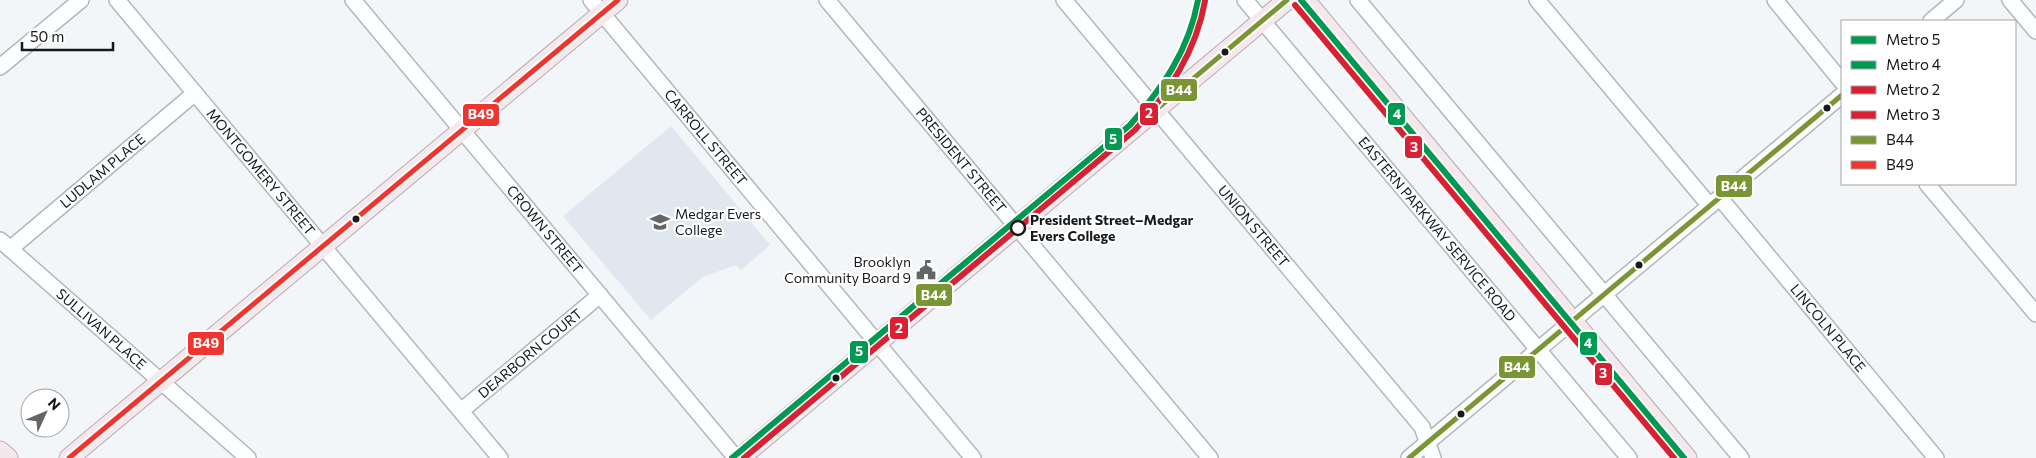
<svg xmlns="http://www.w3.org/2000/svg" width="2036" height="458" viewBox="0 0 2036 458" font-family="Commissioner,sans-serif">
<rect width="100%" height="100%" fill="#f3f6f9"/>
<path fill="#e1e7ef" d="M671,126L770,245L741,270L736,265L703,277L651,320L563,216Z"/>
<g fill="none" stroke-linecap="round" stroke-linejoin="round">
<defs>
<g id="minor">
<path id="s1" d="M117,0L500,458"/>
<path id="s2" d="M353,0L736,458"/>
<path id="s3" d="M591,0L973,458"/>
<path id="s4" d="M827,0L1210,458"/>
<path id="s5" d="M1064,0L1422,427L1433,458"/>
<path id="s6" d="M1245,0L1629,458"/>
<path d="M1358,0L1741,458"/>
<path d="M1537,0L1710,206"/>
<path d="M1775,0L1842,82"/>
<path d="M2010,0L2036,31"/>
<path d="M1931,21L1956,0"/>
<path d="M0,67L81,0"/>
<path d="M1927,184L2036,314"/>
<path id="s7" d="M1720,198L1936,458"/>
<path id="s8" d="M0,240L248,458"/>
<path id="s9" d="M10,249L195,93"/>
<path id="s10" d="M461,411L600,295"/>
<path d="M1409,458L1842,95"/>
</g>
<path id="major" d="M1305,0L1687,458
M0,451L8,458
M69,458L618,0
M740,458L1287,0"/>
</defs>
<use href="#minor" stroke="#b4b6b9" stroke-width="18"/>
<use href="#major" stroke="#baabb1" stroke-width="21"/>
<use href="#minor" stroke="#fdfefe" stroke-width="15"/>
<use href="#major" stroke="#f3e9ec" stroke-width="19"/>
<defs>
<path id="bus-1" d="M740,458L1287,0
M1409,458L1842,95"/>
<path id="bus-2" d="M69,458L618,0"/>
</defs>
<use href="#bus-1" stroke="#fff" stroke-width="9"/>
<use href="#bus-2" stroke="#fff" stroke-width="9"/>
<use href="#bus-1" stroke="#799534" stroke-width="5"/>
<use href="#bus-2" stroke="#ee352e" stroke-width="5"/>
<defs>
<path id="metro-1" d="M732,458L1130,125C1163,87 1189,50 1198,0"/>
<path id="metro-2" d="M1301,0L1684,458"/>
<path id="metro-3" d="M744,458L1135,130C1169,92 1196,52 1205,1"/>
<path id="metro-4" d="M1295,5L1674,458"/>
</defs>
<use href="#metro-1" stroke="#fff" stroke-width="10"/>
<use href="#metro-2" stroke="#fff" stroke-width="10"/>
<use href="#metro-3" stroke="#fff" stroke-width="10"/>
<use href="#metro-4" stroke="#fff" stroke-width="10"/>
<use href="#metro-1" stroke="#009952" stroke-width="6"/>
<use href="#metro-2" stroke="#009952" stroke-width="6"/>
<use href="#metro-3" stroke="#d82233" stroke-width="6"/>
<use href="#metro-4" stroke="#d82233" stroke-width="6"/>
</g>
<defs>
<symbol id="university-bare" viewBox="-9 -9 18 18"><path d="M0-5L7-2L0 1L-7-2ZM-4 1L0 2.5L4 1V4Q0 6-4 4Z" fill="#636668" stroke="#fff" stroke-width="2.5" paint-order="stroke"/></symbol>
<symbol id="civic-bare" viewBox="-9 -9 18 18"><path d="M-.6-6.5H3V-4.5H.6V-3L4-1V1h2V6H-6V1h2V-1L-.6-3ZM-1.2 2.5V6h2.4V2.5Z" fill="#636668" stroke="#fff" stroke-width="2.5" paint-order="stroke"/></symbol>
</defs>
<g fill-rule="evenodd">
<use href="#university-bare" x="646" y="208" width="28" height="28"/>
<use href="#civic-bare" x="912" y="256" width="28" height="28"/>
</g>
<g fill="#16181a" stroke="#fff" stroke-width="2">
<circle cx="1225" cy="52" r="4.5"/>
<circle cx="1827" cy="108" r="4.5"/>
<circle cx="356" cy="219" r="4.5"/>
<circle cx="1639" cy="265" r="4.5"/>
<circle cx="836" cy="378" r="4.5"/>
<circle cx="1461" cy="414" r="4.5"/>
</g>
<circle fill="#fff" stroke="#16181a" stroke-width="2.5" cx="1018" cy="228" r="7"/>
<g text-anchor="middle" stroke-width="4.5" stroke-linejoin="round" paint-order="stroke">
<g font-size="14" fill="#16181a" stroke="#fff">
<text dy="5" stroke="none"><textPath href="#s3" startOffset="179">CARROLL STREET</textPath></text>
<text dy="5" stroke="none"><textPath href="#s4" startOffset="209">PRESIDENT STREET</textPath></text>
<text dy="5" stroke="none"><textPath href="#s9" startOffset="121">LUDLAM PLACE</textPath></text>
<text dy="5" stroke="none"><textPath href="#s1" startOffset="224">MONTGOMERY STREET</textPath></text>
<text dy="5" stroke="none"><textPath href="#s5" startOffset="295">UNION STREET</textPath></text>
<text dy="5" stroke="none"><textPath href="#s2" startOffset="299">CROWN STREET</textPath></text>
<text dy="5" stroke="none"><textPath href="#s6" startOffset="299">EASTERN PARKWAY SERVICE ROAD</textPath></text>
<text dy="5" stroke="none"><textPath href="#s7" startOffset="169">LINCOLN PLACE</textPath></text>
<text dy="5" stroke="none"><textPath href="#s8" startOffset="135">SULLIVAN PLACE</textPath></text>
<text dy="5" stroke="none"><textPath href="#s10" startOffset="90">DEARBORN COURT</textPath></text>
</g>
<g font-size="14" fill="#16181a" stroke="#fff" text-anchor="start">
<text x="675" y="219">Medgar Evers<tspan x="675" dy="16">College</tspan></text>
<text x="911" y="267" text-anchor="end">Brooklyn<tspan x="911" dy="16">Community Board 9</tspan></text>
</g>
<g font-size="14" font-weight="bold" fill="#16181a" stroke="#fff" text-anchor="start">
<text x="1030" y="225">President Street–Medgar<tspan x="1030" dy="16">Evers College</tspan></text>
</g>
</g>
<g stroke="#fff" stroke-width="2">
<rect x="1160" y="78" width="38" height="24" rx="5" fill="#799534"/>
<rect x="1139" y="102" width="20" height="24" rx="5" fill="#d82233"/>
<rect x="1387" y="102" width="19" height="24" rx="5" fill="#009952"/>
<rect x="462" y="103" width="38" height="24" rx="5" fill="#ee352e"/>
<rect x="1104" y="127" width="19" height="24" rx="5" fill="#009952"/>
<rect x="1404" y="135" width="19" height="24" rx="5" fill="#d82233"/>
<rect x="1715" y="174" width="38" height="24" rx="5" fill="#799534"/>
<rect x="915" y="283" width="38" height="24" rx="5" fill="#799534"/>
<rect x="889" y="316" width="20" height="24" rx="5" fill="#d82233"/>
<rect x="187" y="331" width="38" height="25" rx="5" fill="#ee352e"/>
<rect x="1579" y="331" width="19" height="25" rx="5" fill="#009952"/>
<rect x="849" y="340" width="20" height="24" rx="5" fill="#009952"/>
<rect x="1498" y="355" width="38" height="24" rx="5" fill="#799534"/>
<rect x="1594" y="362" width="19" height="24" rx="5" fill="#d82233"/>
</g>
<g font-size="14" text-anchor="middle" font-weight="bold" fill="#fff">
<text x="1179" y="95">B44</text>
<text x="1149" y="118">2</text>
<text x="1397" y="119">4</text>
<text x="481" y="119">B49</text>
<text x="1113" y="144">5</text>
<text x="1414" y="152">3</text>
<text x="1734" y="191">B44</text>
<text x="934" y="300">B44</text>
<text x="899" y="333">2</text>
<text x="206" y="348">B49</text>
<text x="1588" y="348">4</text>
<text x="859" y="356">5</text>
<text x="1517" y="372">B44</text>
<text x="1603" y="378">3</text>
</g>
<rect x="1841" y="20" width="175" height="165" fill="#ffffff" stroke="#a2a3a3"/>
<rect x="1851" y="36" width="25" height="8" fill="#009952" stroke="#a2a3a3"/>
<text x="1886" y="45" font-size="15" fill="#16181a">Metro 5</text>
<rect x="1851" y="61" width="25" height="8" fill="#009952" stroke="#a2a3a3"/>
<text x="1886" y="70" font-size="15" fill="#16181a">Metro 4</text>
<rect x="1851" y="86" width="25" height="8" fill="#d82233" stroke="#a2a3a3"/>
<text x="1886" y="95" font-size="15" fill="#16181a">Metro 2</text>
<rect x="1851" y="111" width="25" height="8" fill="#d82233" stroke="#a2a3a3"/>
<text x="1886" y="120" font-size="15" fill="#16181a">Metro 3</text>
<rect x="1851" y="136" width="25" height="8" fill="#799534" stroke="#a2a3a3"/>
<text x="1886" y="145" font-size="15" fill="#16181a">B44</text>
<rect x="1851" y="161" width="25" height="8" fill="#ee352e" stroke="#a2a3a3"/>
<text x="1886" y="170" font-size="15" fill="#16181a">B49</text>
<g transform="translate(45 413) rotate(46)"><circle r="24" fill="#ffffff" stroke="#a2a3a3"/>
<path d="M0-4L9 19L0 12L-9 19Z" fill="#636668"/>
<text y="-8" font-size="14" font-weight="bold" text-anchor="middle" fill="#16181a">N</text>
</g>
<path d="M22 42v8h91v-8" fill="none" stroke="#16181a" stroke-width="2.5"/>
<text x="30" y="42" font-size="15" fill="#16181a" stroke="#ffffff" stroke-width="4" paint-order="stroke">50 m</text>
</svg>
